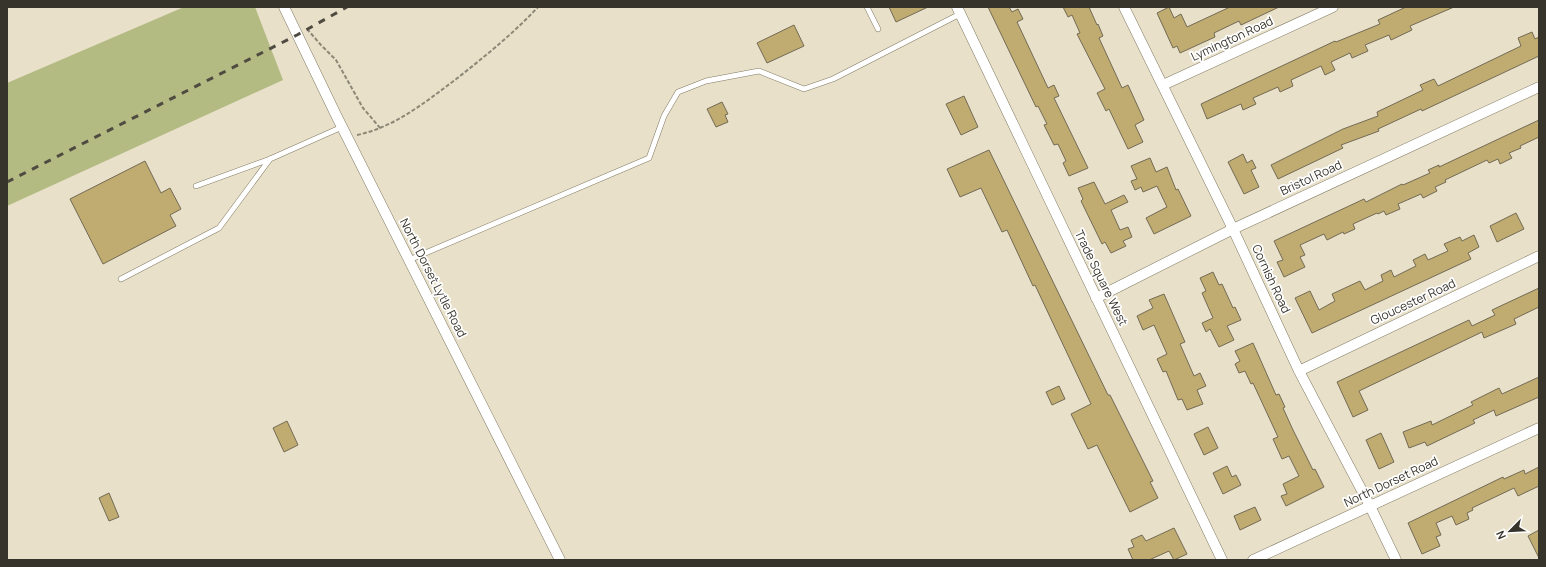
<svg xmlns="http://www.w3.org/2000/svg" width="1546" height="567" viewBox="0 0 1546 567" font-family="Manrope,sans-serif">
<rect width="100%" height="100%" fill="#e8e0c8"/>
<path fill="#b3bb83" d="M184,7H255L283,80L7,206V83Z"/>
<path fill="#c0ac70" stroke="#726a55" d="M889,7H928L896,22Z
M988,7H1009L1012,12L1018,9L1023,19L1017,22L1048,88L1054,85L1059,96L1054,98L1088,168L1069,176L1063,163L1066,161L1058,144L1054,145L1044,125L1047,124L1038,106L1036,107Z
M1063,7H1089L1097,25L1098,24L1103,36L1099,38L1122,88L1128,85L1144,120L1135,125L1143,142L1128,149L1109,109L1106,111L1097,93L1105,89L1077,34L1080,33L1072,15L1068,17Z
M1169,7L1174,18L1181,14L1187,27L1230,7H1279L1241,25L1239,21L1214,33L1215,37L1180,53L1177,46L1173,48L1157,13Z
M1406,7H1454L1410,26L1412,30L1391,40L1389,35L1365,45L1368,51L1352,58L1350,53L1331,62L1335,70L1325,75L1321,66L1291,80L1293,86L1280,92L1278,87L1253,98L1256,104L1243,110L1241,104L1207,119L1201,104L1335,41L1336,42L1380,24L1378,20Z
M794,25L804,46L767,63L757,43Z
M1532,32L1535,39L1539,37V56L1422,111L1421,109L1378,129L1379,131L1341,145L1343,148L1278,179L1271,165L1343,129L1378,116L1377,112L1423,90L1420,85L1434,79L1438,86L1521,46L1518,38Z
M964,96L978,127L961,135L946,104Z
M722,102L728,114L725,115L728,122L716,127L707,109Z
M1539,120V137L1520,146L1521,148L1509,153L1512,158L1500,164L1498,159L1489,163L1487,160L1445,180L1446,182L1435,187L1437,191L1423,198L1421,194L1398,204L1400,209L1386,215L1384,211L1378,214L1377,213L1353,224L1355,229L1344,234L1343,232L1327,240L1324,234L1300,245L1305,255L1300,257L1305,267L1284,277L1277,262L1283,260L1274,241L1364,199L1366,202L1402,184L1403,185L1430,173L1428,170L1439,165V167Z
M989,150L1108,395H1110L1153,481L1150,482L1158,498L1130,512L1097,445L1088,449L1071,414L1091,404L1035,285L1033,286L1007,230L1002,232L981,188L960,197L947,169Z
M1243,154L1247,163L1252,160L1256,168L1251,170L1259,187L1244,194L1228,162Z
M1150,158L1156,172L1167,167L1176,190L1178,189L1191,216L1154,234L1146,218L1167,207L1157,186L1143,192L1141,187L1135,190L1131,181L1137,179L1131,166Z
M145,161L161,193L170,188L181,209L170,215L176,226L103,264L70,199Z
M1094,182L1105,204L1124,195L1128,202L1111,210L1120,230L1128,227L1132,237L1123,241L1126,246L1111,253L1105,242L1102,244L1081,201L1083,199L1078,188Z
M1516,213L1524,229L1497,242L1490,226Z
M1474,235L1479,247L1468,253L1471,259L1312,333L1295,298L1310,291L1319,310L1335,301L1332,294L1360,281L1365,290L1383,281L1381,275L1391,270L1394,277L1416,266L1413,260L1425,254L1428,260L1448,251L1444,244L1460,237L1462,241Z
M1213,272L1219,285L1222,284L1233,308L1235,307L1241,320L1227,326L1234,340L1219,347L1210,329L1206,332L1202,323L1213,318L1202,293L1206,291L1200,278Z
M1539,288V307L1514,319L1516,324L1484,338L1482,332L1359,391L1368,410L1353,417L1337,382L1469,320L1472,326L1495,315L1492,310Z
M1164,294L1185,342L1180,344L1194,376L1200,373L1206,386L1197,390L1203,404L1187,410L1182,399L1178,400L1166,371L1163,372L1157,359L1167,354L1154,325L1143,330L1137,316L1153,308L1149,300Z
M1253,343L1276,395L1279,394L1285,407L1283,408L1293,430L1313,470L1315,469L1324,487L1286,506L1281,496L1287,494L1283,484L1299,476L1289,456L1282,459L1273,439L1278,437L1253,383L1251,384L1245,371L1239,373L1235,364L1240,361L1235,351Z
M1539,377V397L1496,416L1494,410L1473,420L1475,423L1427,446L1425,442L1409,448L1403,432L1431,421L1432,425L1473,405L1471,402L1499,388L1502,394Z
M1059,386L1065,399L1052,405L1046,392Z
M287,421L298,445L284,452L273,428Z
M1208,427L1218,448L1204,455L1194,434Z
M1381,433L1394,462L1379,469L1366,440Z
M1227,466L1232,477L1236,475L1241,485L1223,494L1213,473Z
M1539,467V486L1518,496L1514,488L1472,508L1473,510L1467,513L1469,519L1456,525L1452,516L1436,523L1441,535L1436,537L1440,546L1422,554L1408,523L1503,477L1504,479L1524,470L1525,474Z
M109,493L119,517L109,521L99,498Z
M1255,507L1261,520L1240,530L1234,516Z
M1174,528L1187,554L1174,560L1169,551L1149,560H1133L1128,549L1134,547L1131,540L1142,535L1146,541Z
M1539,530V558L1528,536Z"/>
<g fill="none" stroke-linecap="round" stroke-linejoin="round">
<defs>
<path id="lane" d="M867,7L878,29
M196,186L270,159L342,127
M409,260L649,158L664,116L678,92L706,81L759,71L804,89L833,79L960,14
M121,279L219,228L270,159"/>
<path id="street" d="M284,7L336,115L560,560
M957,7L1222,560
M1124,7L1233,229L1299,371L1370,506L1396,560
M1163,85L1333,7
M1096,298L1233,229L1539,87
M1299,371L1539,256
M1253,560L1539,428"/>
</defs>
<use href="#lane" stroke="#827b65" stroke-width="6"/>
<use href="#street" stroke="#827b65" stroke-width="11"/>
<path stroke="#8d8777" stroke-width="2" stroke-dasharray="4 2" stroke-linecap="butt" d="M307,29L321,45L336,60L363,108L381,129
M357,135C395,127 424,103 455,80C484,57 513,34 538,7"/>
<use href="#lane" stroke="#fff" stroke-width="5"/>
<use href="#street" stroke="#fff" stroke-width="10"/>
<path stroke="#4f4b40" stroke-width="3" stroke-dasharray="7 7" stroke-linecap="butt" d="M7,182L297,35L347,7"/>
</g>
<g text-anchor="middle" stroke-width="3.5" stroke-linejoin="round" paint-order="stroke">
<g font-size="12" fill="#37342b" stroke="#fff">
<text transform="translate(1232 39) rotate(-25)" y="4">Lymington Road</text>
<text transform="translate(1311 178) rotate(-25)" y="4">Bristol Road</text>
<text transform="translate(433 278) rotate(63)" y="4">North Dorset Lytle Road</text>
<text transform="translate(1101 278) rotate(64)" y="4">Trade Square West</text>
<text transform="translate(1271 279) rotate(65)" y="4">Cornish Road</text>
<text transform="translate(1413 302) rotate(-25)" y="4">Gloucester Road</text>
<text transform="translate(1391 482) rotate(-25)" y="4">North Dorset Road</text>
</g>
</g>
<rect width="1546" height="567" fill="none" stroke="#37342b" stroke-width="16"/>
<g transform="translate(1510 531) rotate(246)" stroke="#ffffff" stroke-width="3" paint-order="stroke">
<path d="M0-3L7 15L0 10L-7 15Z" fill="#37342b"/>
<text y="-6" font-size="11" font-weight="bold" text-anchor="middle" fill="#37342b">N</text>
</g>
</svg>
